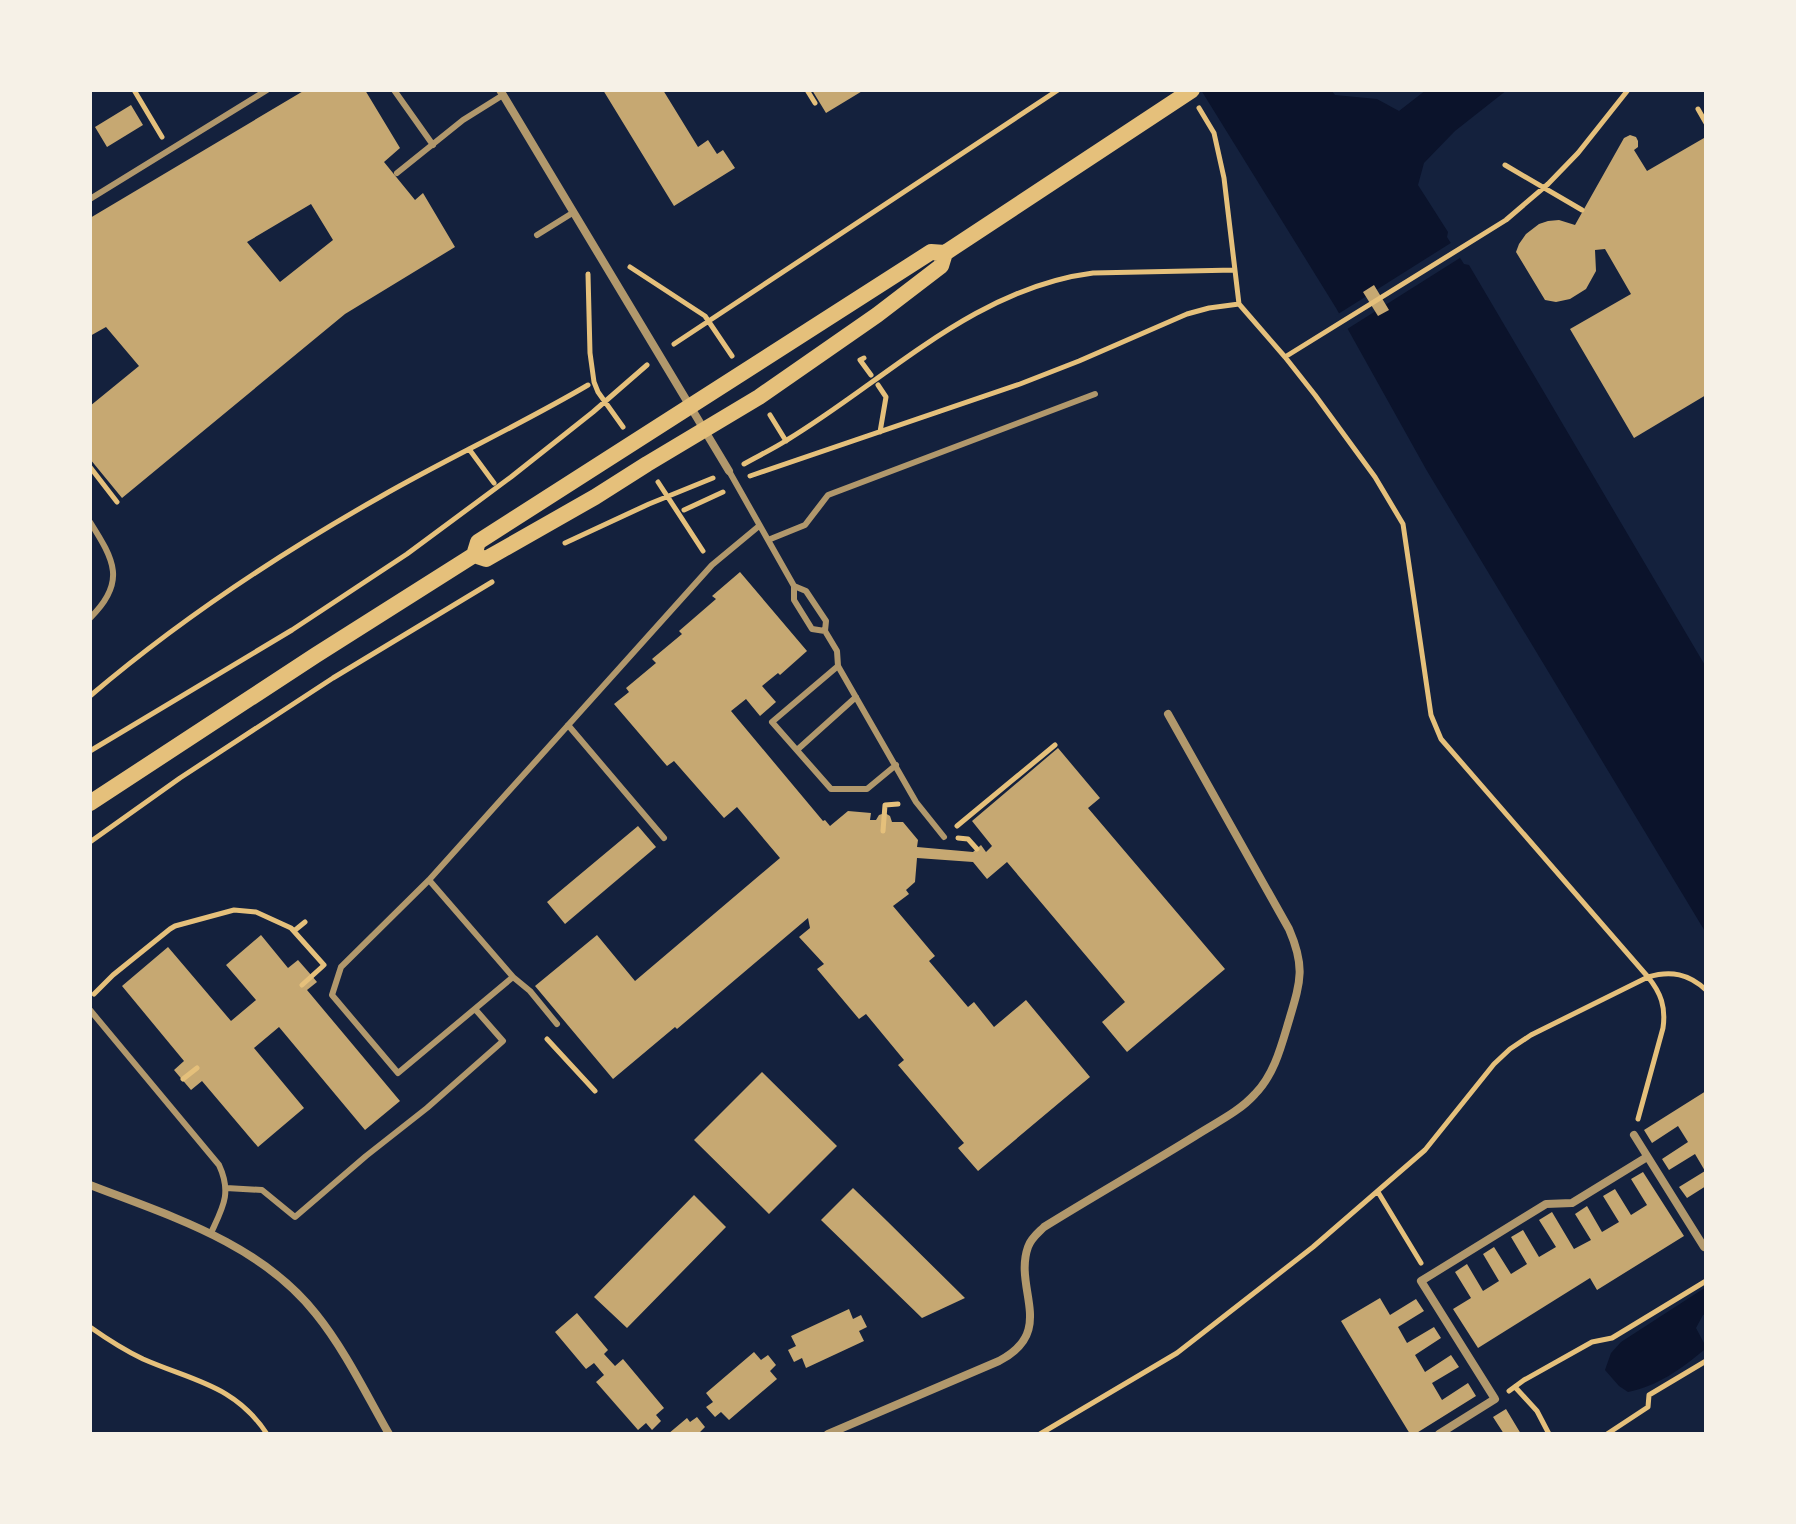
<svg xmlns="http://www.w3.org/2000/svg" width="1796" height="1524" viewBox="0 0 1796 1524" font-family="Cabin,sans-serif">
<rect width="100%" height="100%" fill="#14213d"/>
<path fill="#0b132b" d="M1201,90H1331L1335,95L1377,99L1399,111L1426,90H1507L1455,131L1424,163L1418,185L1448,232L1447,237L1464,264L1469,265L1706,667V933L1427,471L1336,308Z
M1706,1287V1314L1703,1315L1696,1328L1704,1343V1350C1681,1369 1658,1386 1628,1392L1619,1386L1605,1370L1611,1353L1621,1342Z"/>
<path fill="#14213d" d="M1454,241L1463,256L1344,331L1335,316Z"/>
<path fill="#c6a872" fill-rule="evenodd" d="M305,90H365L400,148L384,162L415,200L423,193L455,247L345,314L122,498L90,459V406L139,366L106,327L90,336V218ZM311,204L333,240L280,282L247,242Z
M603,90H663L698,147L708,140L717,154L723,150L735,168L674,206Z
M812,90H864L826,113Z
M131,105L143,125L107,147L95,127Z
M1630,135L1636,137L1638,141V147L1634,150L1647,171L1704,138L1706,142V395L1634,438L1570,329L1631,294L1605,249L1595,250L1596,271L1586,289L1570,299L1556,302L1545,300L1516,252L1519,244L1526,234L1539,224L1548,221L1559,220L1575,225L1624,138Z
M1374,285L1389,310L1378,316L1363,292Z
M740,572L807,651L780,675L778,673L762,686L776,702L760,716L746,699L731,711L823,821L825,820L830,826L848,811L871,813L870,820H876L879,815L885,813L890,816L892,822H903L918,840L917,847L973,852L981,845L986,852L992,846L972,821L1058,748L1100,798L1088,808L1225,969L1127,1052L1102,1022L1125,1002L1007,862L987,879L973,862L917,858L915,882L906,890L909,894L893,906L935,956L929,961L968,1007L974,1002L994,1027L1026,1000L1090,1077L978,1171L958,1148L964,1143L898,1065L904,1060L866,1014L859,1019L817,969L824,964L799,937L810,928L808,918L677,1029L675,1027L613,1079L535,986L597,935L635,981L780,858L737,807L724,818L674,761L667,766L614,704L629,692L626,688L656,663L652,659L682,634L679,631L716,599L712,596Z
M638,826L656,847L565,924L547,902Z
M261,935L288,968L298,960L312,976L317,982L307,990L400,1101L365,1130L279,1027L254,1048L304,1108L258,1147L202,1081L191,1090L174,1070L184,1061L122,986L168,947L231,1021L256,1000L226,965Z
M762,1072L837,1146L769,1214L694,1140Z
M1706,1091V1186L1687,1198L1679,1187L1705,1171L1695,1154L1669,1170L1662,1159L1688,1142L1678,1126L1652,1143L1644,1130Z
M1643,1172L1684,1236L1597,1290L1590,1278L1478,1348L1453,1309L1471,1298L1455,1272L1467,1264L1483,1291L1499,1281L1483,1254L1494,1247L1511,1274L1527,1264L1511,1237L1523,1230L1539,1257L1556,1247L1539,1220L1552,1212L1574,1249L1591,1240L1575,1214L1587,1206L1602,1232L1619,1222L1603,1196L1615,1189L1631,1215L1647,1205L1631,1179Z
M853,1188L887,1221L965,1298L922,1318L821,1220Z
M694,1195L726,1227L627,1328L594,1297Z
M1380,1298L1390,1315L1416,1299L1424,1311L1398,1327L1407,1343L1434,1327L1441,1338L1415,1355L1425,1372L1451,1355L1459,1367L1432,1383L1442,1400L1468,1383L1476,1396L1415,1434H1410L1341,1321Z
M849,1309L853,1319L861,1315L867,1327L859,1331L864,1341L806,1368L802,1358L794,1362L788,1350L796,1346L791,1336Z
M577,1313L608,1350L604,1354L615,1366L623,1359L664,1408L656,1415L661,1421L652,1430L646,1423L638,1430L596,1382L604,1375L594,1363L586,1369L555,1332Z
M754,1352L761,1360L768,1355L776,1365L770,1371L777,1379L729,1420L721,1412L715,1417L706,1407L713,1402L706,1393Z
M1506,1409L1521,1434H1504L1493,1417Z
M697,1417L705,1427L699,1433L700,1434H668L687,1418L690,1422Z"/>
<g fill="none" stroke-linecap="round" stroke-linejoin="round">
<path stroke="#e5c07b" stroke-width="5" d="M134,90L162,137
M807,90L815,103
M1199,108L1214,133L1224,178L1239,304L1285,357L1315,395L1375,477L1403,524L1431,715L1441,739L1648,977C1671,970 1689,974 1706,990
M1698,109L1706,123
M1505,165L1582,210
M630,267L705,316L732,356
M588,274L590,353L594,382L598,392L623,427
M674,344L1058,90
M1285,357L1506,220L1548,184L1578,153L1628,90
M864,358L860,360L871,375
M878,385L886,397L880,432
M770,415L786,441
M469,449L494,483
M744,464C758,456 773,449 787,440C885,381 974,288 1093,273L1235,270
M90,467L117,502
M750,476L1020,384L1079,361L1187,314L1209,308L1239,304
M658,482L703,551
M684,510L723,492
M565,543L649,504L713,478
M90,696C178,621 279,554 380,497C448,458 520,425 588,385
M90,751L292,630L407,554L511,477L593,412L647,365
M957,826L1055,745
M883,831L885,805L898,804
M958,838L968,839L977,849
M90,842L180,778L333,678L492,582
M294,931L305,922
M302,985L323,966
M94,994L113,975L170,929L175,926L234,910L256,912L291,928L324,965
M547,1039L595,1091
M183,1079L197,1068
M1378,1192L1421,1263
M90,1327C107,1339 124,1350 143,1359C193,1381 235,1385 267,1434
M1515,1387L1537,1411L1549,1434
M1509,1391L1524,1380L1592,1342L1612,1338L1706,1281
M1040,1434L1177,1353L1313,1247L1425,1150L1494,1064L1510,1049L1531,1035L1648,977C1661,993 1666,1007 1663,1028L1638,1119
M1607,1434L1648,1407L1649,1395L1706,1361"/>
<path stroke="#b1986c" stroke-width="6" d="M394,90L433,145
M397,173L463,120L503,95
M90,199L267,90
M537,235L574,212
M729,471L794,586V600L812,629L825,631
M90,522C114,560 127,582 90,618
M768,540L805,525L828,495L1095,394
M794,586L806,591L826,621L825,631L837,651L838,666L916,802L944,837
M838,666L772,722L831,789H867L896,765
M568,725L664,838
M797,750L856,697
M429,880L513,977L530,991L557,1024
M513,977L398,1073L332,995L341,967L429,880L712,565L759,526
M90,1010L219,1165C232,1193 223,1207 211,1233
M226,1188L262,1190L295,1217L366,1156L427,1108L503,1041L475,1009"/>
<path stroke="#b1986c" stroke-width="8" d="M500,90L729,471
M1634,1135L1704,1247
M90,1185C170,1216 260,1243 316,1314C345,1350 366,1394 389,1434
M828,1434L999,1361C1057,1331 1013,1289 1028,1247C1031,1238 1038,1233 1044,1227C1094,1196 1145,1167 1195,1136C1215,1123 1239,1112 1255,1094C1275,1074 1282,1043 1290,1017C1301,980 1305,966 1289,929L1168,714
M1439,1434L1495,1399L1421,1281L1546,1204L1572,1203L1647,1157"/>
<path stroke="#e5c07b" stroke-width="16" d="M474,555L486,559L595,497L647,464L759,397L877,315L941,266L945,253
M90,803L316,655L474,555L478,542L931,252L945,253L1192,90"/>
</g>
<rect width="1796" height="1524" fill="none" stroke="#f6f1e7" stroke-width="184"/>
</svg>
